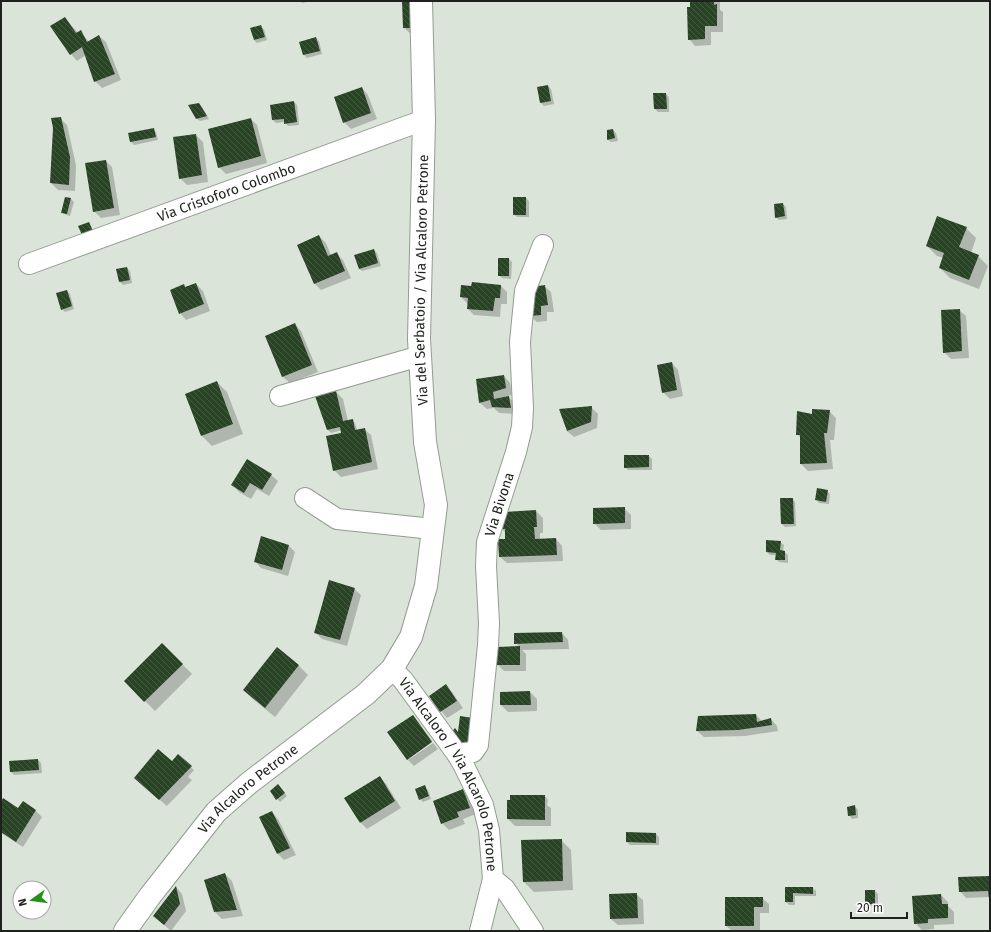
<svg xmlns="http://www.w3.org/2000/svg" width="991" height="932" viewBox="0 0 991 932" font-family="'Fira Sans',sans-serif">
<defs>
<pattern id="building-back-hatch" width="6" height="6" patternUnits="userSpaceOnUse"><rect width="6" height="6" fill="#294325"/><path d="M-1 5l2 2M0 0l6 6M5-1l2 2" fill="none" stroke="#465b43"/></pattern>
</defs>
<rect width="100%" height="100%" fill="#dbe4d9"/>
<path fill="#0003" d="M300,1H311L302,3Z
M403,1L419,34H411L404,28Z
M555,1H591V2H556Z
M691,1H720V10L723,12V32H711V45L695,46L689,39Z
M65,18L78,33L81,32L89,42L99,36L106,42L121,80L102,88L95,81L86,55L77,61L71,54Z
M261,26L264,29L267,40L257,43L254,40Z
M316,38L319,41L322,54L307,58L304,55L301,42Z
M548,86L551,89L554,104L544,106L541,103Z
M362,88L368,95L377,119L351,129L344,122Z
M666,94L669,97V112H658L655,109Z
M294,102L297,105L299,125L288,126L285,122L276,123L273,120Z
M199,104L202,107L209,119L200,121L196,118Z
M60,118L67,125L76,165L75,191L58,190L51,183Z
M251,119L257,125L267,163L226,174L219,167Z
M153,129L156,132L158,140L134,145L131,142L129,134Z
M613,130L616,133L618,141L611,142L608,140Z
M196,135L203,142L208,182L187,185L180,178Z
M106,161L112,167L120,215L101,218L94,211Z
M526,198L529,201V217H517L514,214Z
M71,199L74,202L70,216L66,215L63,212Z
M783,204L786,207L787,219L779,220L776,217Z
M966,228L976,238L971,253L978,256L988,266L979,289L950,278L940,268L944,258L937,256L927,246Z
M319,236L326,243L331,255L336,253L343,260L351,278L321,290L315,284L298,245Z
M374,250L377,253L381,266L362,271L359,268Z
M509,259L512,262L511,279L502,278L499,275Z
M127,268L130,271L132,283L123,285L120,282Z
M196,284L203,291L210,311L186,320L180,313L184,285L186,288Z
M501,286L507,292V304H501L500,317L474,315L468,309V304L461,297L472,287Z
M544,286L551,292L554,312H547V321L537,322L530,316Z
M67,291L70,294L74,309L65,312L62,309Z
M959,310L966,316L969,358L951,359L944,352Z
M295,324L301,331L318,372L290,383L283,377L266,336Z
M672,363L678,370L683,396L670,399L663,392Z
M504,376L510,383L512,395L507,396L515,403L517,414L499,413L494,408L487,409L480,403L477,380Z
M217,382L227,392L243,434L212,446L202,436Z
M336,392L343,399L348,421L352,420L355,423L357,430L364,429L371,435L378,469L341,477L334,470L342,430L331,433L328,430L325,420Z
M591,407L598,414L597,428L574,437L567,431Z
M829,411L836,418L834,440H830L833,469L808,471L801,464V438L797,434L813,415Z
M649,456L652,459V470H628L625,467Z
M271,475L278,481L269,496L257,489L251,499L239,492L232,485Z
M827,491L830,494L829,504L819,503L816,499Z
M792,499L795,502L796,526L785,527L782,524Z
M624,508L631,515V529L601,530L594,523Z
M536,511L543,518V533H540V540L556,539L562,546L563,561L507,563L500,557L506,540V533L502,529Z
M262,537L289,546L295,552L288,576L261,568L255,561Z
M780,542L784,545L783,551L788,555V563L779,562L776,559V555H770L767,552Z
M354,589L361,595L347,646L322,639L315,632Z
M562,633L568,640L569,649L522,650L526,654V671H504L498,665L520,647L515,643Z
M162,644L192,674L155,711L125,681Z
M298,665L308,675L275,717L254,700L244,690Z
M446,686L452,692L463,708L447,718L441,711Z
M530,692L537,699V711L508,712L501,705Z
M756,715L762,721L771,719L777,726L778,731L745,736L704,737L697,731Z
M413,716L419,723L432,741L407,758Z
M433,743L438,749L414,766L408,760Z
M178,755L194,770L188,777L192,780L167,806L142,785L178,768Z
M38,760L41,763L42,773L14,775L11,772Z
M380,777L386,784L401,808L367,829L361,823Z
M425,787L428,790L431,799L423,802L420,799Z
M281,789L287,796L280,802L271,792Z
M463,791L469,797L476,814L463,819L465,824L449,830L442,823Z
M545,796L548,800L547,805L551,808V826H515L508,819Z
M23,802L36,811L42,817L23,847L1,833V803L19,809Z
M855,806L858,810V818L852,819L849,815Z
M272,812L278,819L296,855L284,860L278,854L260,818Z
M656,834L659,837V845H630L627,842Z
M561,840L571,850L573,890L534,892L524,882Z
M225,874L232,881L243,916L222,919L215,912Z
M990,877V899V897L966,898L960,891Z
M176,887L182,894L186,911L171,931L154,916Z
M786,888H813L816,891V896H795V905H789L786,902Z
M875,891L878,894V906H869L866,903Z
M636,894L643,900L644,924L618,925L611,919Z
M941,895L948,902V906L954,912V924L934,925V929L922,930L915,923Z
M762,898L769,904V913H760V931H732L726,926Z"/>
<path fill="url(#building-back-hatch)" d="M402,1H412V28H403Z
M690,1H714V5L717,4V26H705V39L688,40L687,7H690Z
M65,17L76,33L81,30L87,42L99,35L115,74L94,82L82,47L70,55L50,26Z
M261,25L265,37L254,40L250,28Z
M316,37L320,51L303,55L299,42Z
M548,85L551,101L540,103L537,87Z
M362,87L371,113L343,123L334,97Z
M653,93H666L667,109H654Z
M294,101L297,122L284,124V119L272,120L270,105Z
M199,103L207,116L196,119L188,105Z
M61,117L70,157L69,185L50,183L53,128L51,118Z
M251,118L261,156L218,168L208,129Z
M154,128L156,137L130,142L128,133Z
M613,129L615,138L607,140V130Z
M196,134L202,175L179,179L173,137Z
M106,160L114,208L93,212L85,163Z
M65,197L71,198L67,214L61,213Z
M513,197H526V215H513Z
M783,203L785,216L775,218L774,204Z
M937,216L967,227L959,247L979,255L969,280L939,268L944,253L926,246Z
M89,222L93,231L82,235L78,226Z
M319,235L328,256L337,252L345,271L314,284L297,245Z
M374,249L378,263L359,269L354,255Z
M498,258H509V276H498Z
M127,267L130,280L119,282L116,269Z
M472,282L501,285L500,298H495L493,311L467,309L468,298L460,297L461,285L471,286Z
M196,283L204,304L179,314L170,290L184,284L185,287Z
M545,285L548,305L541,306V315L529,316L532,287Z
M67,290L72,306L61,310L56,293Z
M960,309L962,351L943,353L941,310Z
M295,323L312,365L282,377L265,336Z
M672,362L677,390L662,393L657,365Z
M504,375L506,388L493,392L494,399L509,396L511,408L492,407L490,400L479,403L476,379Z
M217,381L233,424L201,436L185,394Z
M336,391L343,421L353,419L355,430L365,428L372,462L333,471L326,436L341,433L340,427L327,430L315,396Z
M592,406L591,422L567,431L559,409Z
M812,409L830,410L827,433H824L827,463L800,464V435H796L797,411L812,414Z
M624,455H649V467L624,468Z
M247,459L272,474L262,490L250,483L244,493L231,485Z
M817,488L828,490L826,502L815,500Z
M780,498H793L794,524H781Z
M625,507V523L593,524V508Z
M536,510L537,527H534L535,539L556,538L557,555L499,557L498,539H505V529H500L506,512Z
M261,536L289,545L282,570L254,562Z
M766,540L781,541L780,550L785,551V560H775L776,553L766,552Z
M329,580L355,588L340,640L314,633Z
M562,632L563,642L514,644V633Z
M162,643L183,664L144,702L124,681Z
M520,646V665H497L496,647Z
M277,647L299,665L265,708L243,690Z
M446,684L457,701L440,712L429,696Z
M530,691L531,705H500V692Z
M756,714L757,722L771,718L772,725L738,730L696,731L698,716Z
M413,715L432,742L407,760L387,732Z
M460,716L473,718L470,744H460L449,735L455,728L458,732Z
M158,749L172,761L178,754L192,766L159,800L134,778Z
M38,759L39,770L10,772L9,761Z
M380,776L395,801L360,823L344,798Z
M278,784L285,793L276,800L270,791Z
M425,785L429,796L419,800L415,789Z
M463,789L470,808L457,812L459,817L441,824L433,801Z
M510,795H545V820L507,819V800H510Z
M3,798L18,808L23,801L36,810L16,842L1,832V802Z
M855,805L856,815L848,816L847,807Z
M272,811L290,848L277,854L259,817Z
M626,832L656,833V843L626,842Z
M562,839L563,881L523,882L521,840Z
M225,873L237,910L214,912L204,880Z
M990,876V898L989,899L988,891L959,892L958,877Z
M176,886L180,904L164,925L153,916Z
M785,887H813V894L793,893V902H785Z
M865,890H875V904H865Z
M637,893L638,918L610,919L609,894Z
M941,894L942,904H948V918L928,919V923L914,924L912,896Z
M725,897H763V907H754V926H725Z"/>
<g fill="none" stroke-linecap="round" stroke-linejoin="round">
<defs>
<g id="street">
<path id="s1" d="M29,264L424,120"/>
<path d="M280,396L420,356"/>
<path d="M305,498L337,519L433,529"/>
<path id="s2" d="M392,669L403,680L457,754L464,766L483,805L489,830L493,879L480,931"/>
<path id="s3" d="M457,754L473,752L478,745L488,645L489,623L486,566L487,542L516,452L522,427L523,408L520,342L525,291L543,245"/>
<path d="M493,879L505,889L533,931"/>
</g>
<g id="secondary">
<path id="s4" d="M125,931L150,896L216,812L249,783L366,694L392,669L411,637L426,586L436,505L425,442L419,339L424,120L421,1"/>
</g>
</defs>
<use href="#street" stroke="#939c92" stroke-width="22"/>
<use href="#secondary" stroke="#939c92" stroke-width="24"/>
<use href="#street" stroke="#fff" stroke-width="20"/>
<use href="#secondary" stroke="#fff" stroke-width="22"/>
</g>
<g text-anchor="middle" stroke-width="4" stroke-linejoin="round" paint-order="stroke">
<g font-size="14" fill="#1e211d" stroke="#fff">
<text dy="5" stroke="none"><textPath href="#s1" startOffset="210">Via Cristoforo Colombo</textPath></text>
<text dy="5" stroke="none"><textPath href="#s4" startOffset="775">Via del Serbatoio / Via Alcaloro Petrone</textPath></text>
<text dy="5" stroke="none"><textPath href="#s3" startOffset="268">Via Bivona</textPath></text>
<text dy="5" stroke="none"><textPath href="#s2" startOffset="123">Via Alcaloro / Via Alcarolo Petrone</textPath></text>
<text dy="5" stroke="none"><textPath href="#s4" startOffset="189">Via Alcaloro Petrone</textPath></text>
</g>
</g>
<rect width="991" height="932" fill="none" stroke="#1e211d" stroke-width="4"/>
<g transform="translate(32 900) rotate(256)"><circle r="19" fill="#ffffff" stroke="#a5a6a5"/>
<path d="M0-3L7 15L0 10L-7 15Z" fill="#279117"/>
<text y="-6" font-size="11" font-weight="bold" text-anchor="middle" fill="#1e211d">N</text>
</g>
<path d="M851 912v6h56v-6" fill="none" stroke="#1e211d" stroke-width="2"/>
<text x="857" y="912" font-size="12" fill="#1e211d" stroke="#ffffff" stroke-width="3" paint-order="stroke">20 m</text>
</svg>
